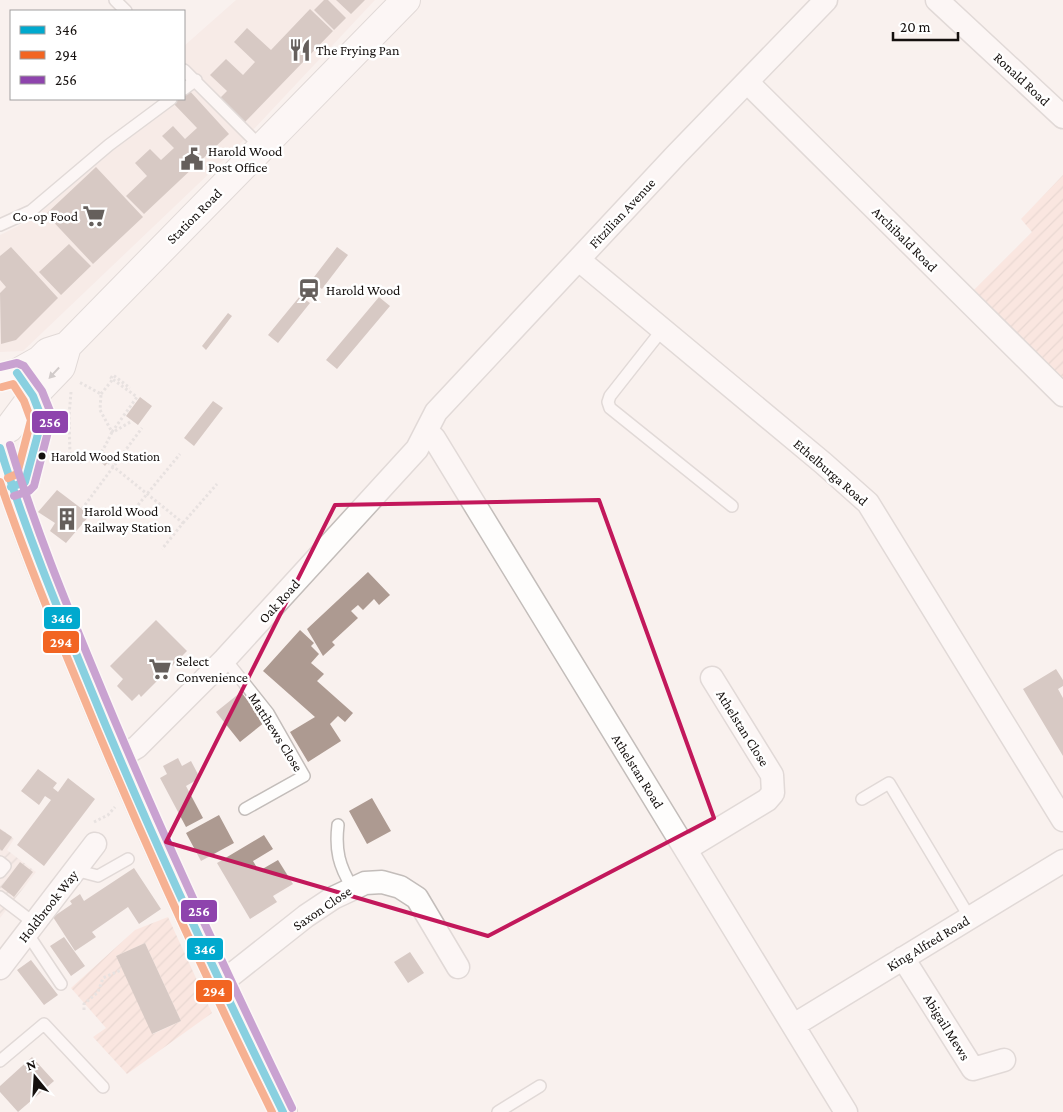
<svg xmlns="http://www.w3.org/2000/svg" width="1063" height="1112" viewBox="0 0 1063 1112" font-family="'Crimson Pro',serif">
<defs>
<pattern id="industrial-furrows" width="10" height="10" patternUnits="userSpaceOnUse" patternTransform="scale(1.25)"><rect width="10" height="10" fill="#f3e4de"/><path d="M-1 1l2-2M0 10L10 0M9 11l2-2" fill="none" stroke="#cfc3bd"/></pattern>
<pattern id="garden-furrows" width="10" height="10" patternUnits="userSpaceOnUse" patternTransform="scale(1.25)"><rect width="10" height="10" fill="#fadace"/><path d="M-1 1l2-2M0 10L10 0M9 11l2-2" fill="none" stroke="#d5bab0"/></pattern>
</defs>
<rect width="100%" height="100%" fill="#f9f1ee"/>
<path fill="#f3e4de" d="M236,0H375L238,146L23,351L0,352V235L34,218L171,99H184V88L187,84L184,70V46Z"/>
<path fill="url(#industrial-furrows)" d="M0,828L14,839L7,850L36,872L0,918Z"/>
<path fill="url(#garden-furrows)" fill-rule="evenodd" d="M1063,175V379L974,290L1032,232L1021,219Z
M168,917L212,1013L127,1074L93,1037L106,1028L71,988L135,930ZM145,943L181,1021L153,1034L116,956Z"/>
<path fill="#ad9a91" d="M324,0H328L346,18L334,30L314,10Z
M336,0H365L351,14Z
M310,9L333,31L245,122L220,98L227,91L210,75L226,59L243,75L255,62L234,42L247,28L271,50Z
M188,89L229,134L144,214L126,196L147,176L135,163L150,149L161,160L174,148L162,136L173,126L185,139L197,128L173,103L178,99H184V93Z
M96,167L143,217L93,264L46,214Z
M69,244L91,266L61,295L39,272Z
M11,247L58,298L16,340L1,344L0,293L6,287L0,280V256Z
M337,247L348,255L322,289L311,281Z
M300,296L310,303L278,343L268,335Z
M379,297L390,306L337,369L326,360Z
M228,313L232,316L206,350L202,346Z
M140,397L152,406L138,425L126,416Z
M213,401L223,408L194,446L184,438Z
M104,452L111,458L105,466L98,459Z
M57,490L90,515L66,543L50,531L55,523L38,512Z
M368,572L390,595L379,605L374,599L363,610L358,605L351,611L358,618L332,642L335,645L323,656L307,629Z
M156,620L187,651L141,697L139,694L132,701L117,686L123,679L110,666Z
M300,630L314,643L311,646L319,654L311,663L324,674L317,681L353,713L345,722L338,716L330,724L341,741L308,762L290,732L315,717L263,671Z
M1056,669L1063,680V686L1058,689L1063,698V756L1023,689Z
M241,692L265,722L240,742L216,712Z
M178,758L182,766L191,761L200,778L186,786L203,818L186,827L160,778L167,774L163,766Z
M38,769L57,783L53,788L58,792L68,778L95,799L44,866L17,845L51,800L45,796L39,805L21,791Z
M372,798L391,831L367,844L349,811Z
M219,815L234,843L201,861L186,833Z
M0,829L12,837L2,851L0,849Z
M264,835L273,849L253,861L259,871L278,860L293,884L273,896L277,902L250,919L217,863Z
M20,862L33,872L14,897L1,887Z
M134,868L161,909L139,924L128,907L92,932L96,937L75,951L53,917L72,904L70,901L80,894L84,901Z
M64,937L85,966L71,976L50,946Z
M145,943L181,1021L152,1034L116,956Z
M410,952L424,973L408,983L394,962Z
M31,960L58,995L44,1005L17,970Z
M32,1057L54,1081L18,1112L0,1092V1086Z"/>
<g fill="none" stroke-linecap="round" stroke-linejoin="round">
<defs>
<path id="service" d="M115,0L126,11
M184,70L262,148
M184,89L196,80
M0,225L31,211L109,145L171,99
M662,330L610,396L608,402L610,408L732,506
M13,487L25,482L42,419L34,397
M225,659L268,713L304,776L245,809
M862,799L889,783L970,918
M338,825C335,850 339,866 352,887
M0,862L5,866L0,872
M75,870L98,876L128,859
M0,897L34,923
M27,933L61,984
M0,1061L44,1024L103,1087
M498,1112L540,1086"/>
<path id="minor" d="M937,0L1063,117
M747,82L1063,395
M579,260L823,463L868,503L1063,820
M427,432L434,438L846,1112
M118,758L137,747L225,659L417,449L436,412L676,155L826,0
M686,849L767,800L773,793L772,775L712,678
M903,958L973,1069L1004,1060
M0,968L95,844
M220,984L306,916L333,898L365,883L382,882L400,887L417,898L458,967
M794,1025L1063,861"/>
<path id="tertiary" d="M0,377L17,373L40,360L48,352L67,346
M0,432L9,428L33,396L61,367L67,346L406,0
M0,448C22,524 52,595 82,668C143,819 211,966 283,1112"/>
</defs>
<use href="#service" stroke="#c3bdba" stroke-width="14"/>
<use href="#minor" stroke="#c3bdba" stroke-width="25"/>
<use href="#tertiary" stroke="#c3bdba" stroke-width="30"/>
<path stroke="#d2d0cf" stroke-width="3" stroke-dasharray="2.5 2.5" stroke-linecap="butt" d="M71,392L69,416L70,455L78,462C100,461 103,450 112,432L100,410L101,394L79,382
M101,394L113,379
M115,431L132,421
M112,432L137,397L111,378L113,375L130,388
M104,459L183,523L162,549
M138,505L180,454
M82,509L142,428
M183,523L217,484
M94,822L108,815L115,807
M84,1010V1004L98,992L103,978L121,970"/>
<use href="#service" stroke="#fefdfc" stroke-width="11"/>
<use href="#minor" stroke="#fefdfc" stroke-width="22"/>
<use href="#tertiary" stroke="#fefdfc" stroke-width="28"/>
<defs>
<path id="bus-1" d="M0,448C25,529 57,607 89,685C148,830 214,972 283,1112
M11,487L25,482L42,419L33,396L17,373"/>
<path id="bus-2" d="M2,387L13,384L24,401L31,420L17,474L8,478
M0,482C23,551 51,619 79,686C138,830 203,972 272,1112"/>
<path id="bus-3" d="M0,367L17,363L24,366L42,391L52,416L34,486L29,491L14,496
M10,445C34,525 65,601 97,678C157,824 223,966 292,1108"/>
</defs>
<use href="#bus-1" stroke="#fff" stroke-width="11"/>
<use href="#bus-2" stroke="#fff" stroke-width="11"/>
<use href="#bus-3" stroke="#fff" stroke-width="11"/>
<use href="#bus-1" stroke="#00a9ce" stroke-width="8"/>
<use href="#bus-2" stroke="#f26522" stroke-width="8"/>
<use href="#bus-3" stroke="#8e44ad" stroke-width="8"/>
</g>
<defs><path id="oneway-solid" d="M-6-.8H1V-3.2L6.5 0L1 3.2V.8H-6Z" transform="scale(1.25)"/></defs>
<use fill="#a19e9d" href="#oneway-solid" transform="translate(54 373) rotate(133)"/>
<path d="M0 0H1063V1112H0ZM599,500L714,818L488,936L166,842L335,505Z" fill="#f9f1ee" fill-opacity=".55" fill-rule="evenodd"/>
<path fill="none" stroke="#c2185b" stroke-width="4" stroke-linejoin="round" d="M599,500L714,818L488,936L166,842L335,505Z"/>
<defs>
<symbol id="restaurant-bare" viewBox="-9 -9 18 18"><path d="M-5-6h1v4h1v-4h1v4h1v-4h1v5L-1.5 .5V6h-2V.5L-5-1ZM5-6V6H3V1.5H1.5Q1.5-4 5-6Z" fill="#655f5c" stroke="#fff" stroke-width="2.5" paint-order="stroke"/></symbol>
<symbol id="civic-bare" viewBox="-9 -9 18 18"><path d="M-.6-6.5H3V-4.5H.6V-3L4-1V1h2V6H-6V1h2V-1L-.6-3ZM-1.2 2.5V6h2.4V2.5Z" fill="#655f5c" stroke="#fff" stroke-width="2.5" paint-order="stroke"/></symbol>
<symbol id="supermarket-bare" viewBox="-9 -9 18 18"><path d="M-6-5.5h2.5l.6 2H6L4.5 2H-2.5L-4.4-4H-6ZM-1.5 3.2a1.3 1.3 0 1 0 .1 0ZM3 3.2a1.3 1.3 0 1 0 .1 0Z" fill="#655f5c" stroke="#fff" stroke-width="2.5" paint-order="stroke"/></symbol>
<symbol id="station-bare" viewBox="-9 -9 18 18"><path d="M-3-6H3Q5-6 5-4V2Q5 4 3 4L4.5 6H3L1.5 4h-3L-3 6H-4.5L-3 4Q-5 4-5 2V-4Q-5-6-3-6ZM-3.5-4v3h7v-3ZM-3.5 1v1.5H-2V1ZM2 1v1.5H3.5V1Z" fill="#655f5c" stroke="#fff" stroke-width="2.5" paint-order="stroke"/></symbol>
<symbol id="building-bare" viewBox="-9 -9 18 18"><path d="M-4-6H4V6H1V3H-1V6H-4ZM-2.5-4.3h1.7v1.8h-1.7ZM.8-4.3h1.7v1.8H.8ZM-2.5-1h1.7V.8h-1.7ZM.8-1h1.7V.8H.8Z" fill="#655f5c" stroke="#fff" stroke-width="2.5" paint-order="stroke"/></symbol>
</defs>
<g fill-rule="evenodd">
<use href="#restaurant-bare" x="284" y="34" width="32" height="32"/>
<use href="#civic-bare" x="176" y="143" width="32" height="32"/>
<use href="#supermarket-bare" x="78" y="200" width="32" height="32"/>
<use href="#station-bare" x="293" y="274" width="32" height="32"/>
<use href="#building-bare" x="51" y="503" width="32" height="32"/>
<use href="#supermarket-bare" x="144" y="653" width="32" height="32"/>
</g>
<circle fill="#15100e" stroke="#fff" stroke-width="2" cx="42" cy="456" r="4.5"/>
<g text-anchor="middle" stroke-width="5" stroke-linejoin="round" paint-order="stroke">
<g font-size="13" fill="#15100e" stroke="#fff" text-anchor="start">
<text x="51" y="461">Harold Wood Station</text>
</g>
<g font-size="14" fill="#15100e" stroke="#fff" text-anchor="start">
<text x="316" y="55">The Frying Pan</text>
<text x="208" y="156">Harold Wood<tspan x="208" dy="16">Post Office</tspan></text>
<text x="78" y="221" text-anchor="end">Co-op Food</text>
<text x="326" y="295">Harold Wood</text>
<text x="84" y="516">Harold Wood<tspan x="84" dy="16">Railway Station</tspan></text>
<text x="176" y="666">Select<tspan x="176" dy="16">Convenience</tspan></text>
</g>
<g font-size="14" fill="#15100e" stroke="#fff">
<text transform="translate(1022 79) rotate(43)" y="5">Ronald Road</text>
<text transform="translate(622 213) rotate(-47)" y="5">Fitzilian Avenue</text>
<text transform="translate(194 216) rotate(-45)" y="5">Station Road</text>
<text transform="translate(905 239) rotate(45)" y="5">Archibald Road</text>
<text transform="translate(831 472) rotate(41)" y="5">Ethelburga Road</text>
<text transform="translate(279 601) rotate(-48)" y="5">Oak Road</text>
<text transform="translate(743 728) rotate(58)" y="5">Athelstan Close</text>
<text transform="translate(276 732) rotate(58)" y="5">Matthews Close</text>
<text transform="translate(638 771) rotate(58)" y="5">Athelstan Road</text>
<text transform="translate(48 906) rotate(-52)" y="5">Holdbrook Way</text>
<text transform="translate(322 908) rotate(-34)" y="5">Saxon Close</text>
<text transform="translate(928 943) rotate(-31)" y="5">King Alfred Road</text>
<text transform="translate(947 1027) rotate(58)" y="5">Abigail Mews</text>
</g>
</g>
<g stroke="#fff" stroke-width="2">
<rect x="31" y="410" width="38" height="24" rx="5" fill="#8e44ad"/>
<rect x="43" y="606" width="38" height="24" rx="5" fill="#00a9ce"/>
<rect x="42" y="630" width="38" height="24" rx="5" fill="#f26522"/>
<rect x="180" y="899" width="38" height="24" rx="5" fill="#8e44ad"/>
<rect x="186" y="937" width="38" height="24" rx="5" fill="#00a9ce"/>
<rect x="195" y="979" width="38" height="24" rx="5" fill="#f26522"/>
</g>
<g font-size="14" text-anchor="middle" font-weight="bold" fill="#fff">
<text x="50" y="427">256</text>
<text x="62" y="623">346</text>
<text x="61" y="647">294</text>
<text x="199" y="916">256</text>
<text x="205" y="954">346</text>
<text x="214" y="996">294</text>
</g>
<rect x="10" y="10" width="175" height="90" fill="#ffffff" stroke="#a19f9f"/>
<rect x="20" y="26" width="25" height="8" fill="#00a9ce" stroke="#a19f9f"/>
<text x="55" y="35" font-size="15" fill="#15100e">346</text>
<rect x="20" y="51" width="25" height="8" fill="#f26522" stroke="#a19f9f"/>
<text x="55" y="60" font-size="15" fill="#15100e">294</text>
<rect x="20" y="76" width="25" height="8" fill="#8e44ad" stroke="#a19f9f"/>
<text x="55" y="85" font-size="15" fill="#15100e">256</text>
<g transform="translate(35 1077) rotate(342)" stroke="#ffffff" stroke-width="4" paint-order="stroke">
<path d="M0-4L9 19L0 12L-9 19Z" fill="#15100e"/>
<text y="-8" font-size="14" font-weight="bold" text-anchor="middle" fill="#15100e">N</text>
</g>
<path d="M893 32v8h65v-8" fill="none" stroke="#15100e" stroke-width="2.5"/>
<text x="900" y="32" font-size="15" fill="#15100e" stroke="#ffffff" stroke-width="4" paint-order="stroke">20 m</text>
</svg>
